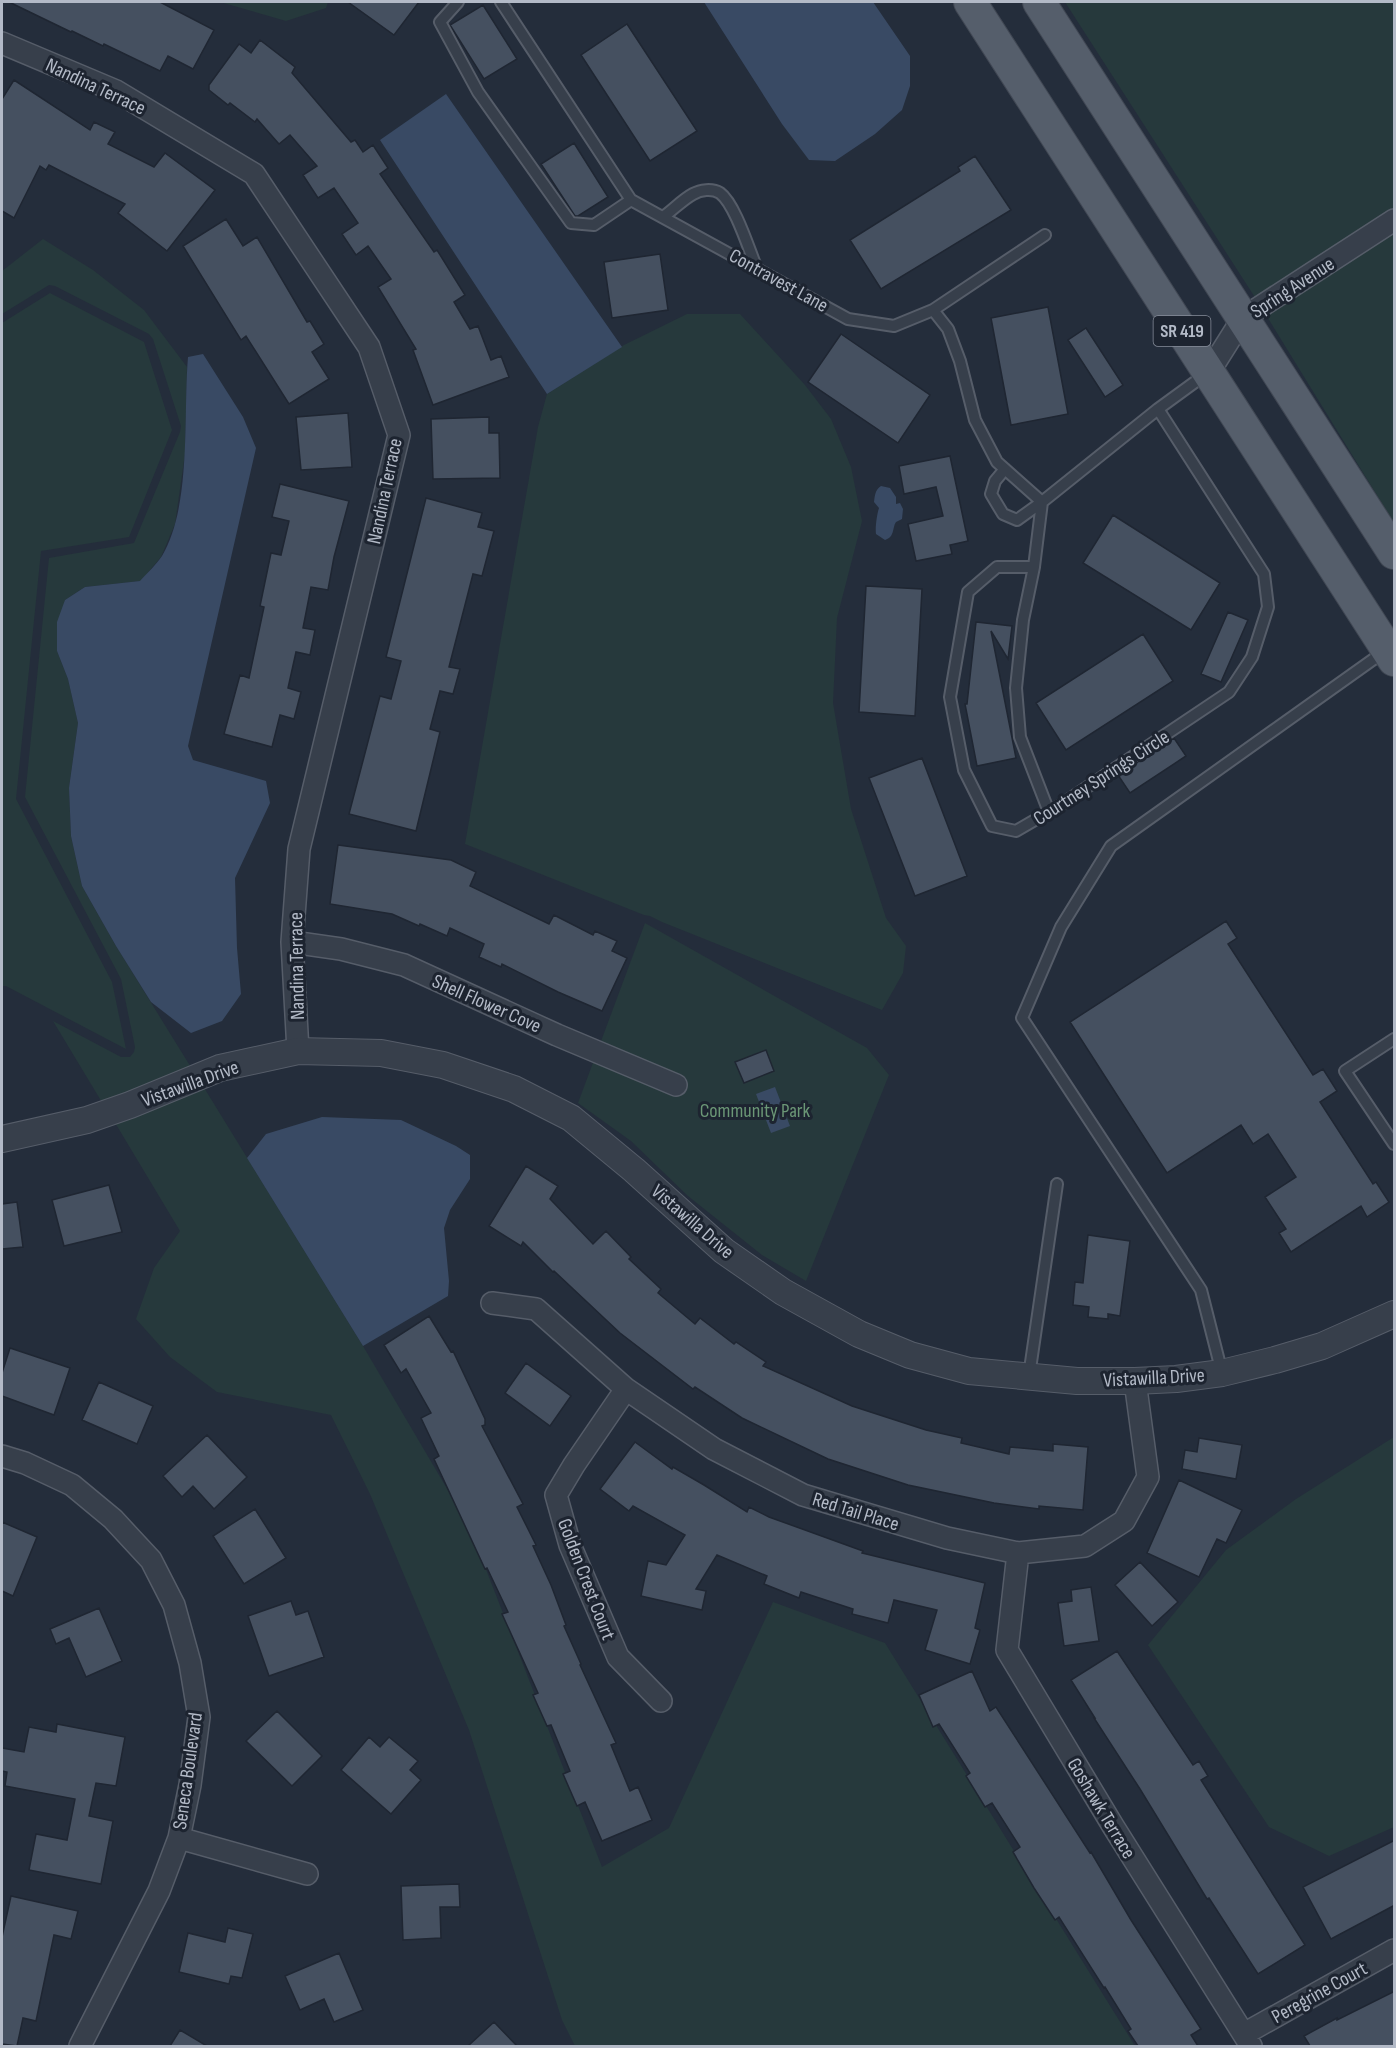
<svg xmlns="http://www.w3.org/2000/svg" width="1396" height="2048" viewBox="0 0 1396 2048" font-family="'Sofia Sans Condensed',sans-serif">
<rect width="100%" height="100%" fill="#242d3b"/>
<path fill="#26393c" d="M220,2H328L326,8L286,21Z
M1065,2H1394V209L1256,299Z
M1394,232V523L1266,315Z
M43,239L93,270L144,310L187,367L185,454L175,524L161,557L141,581L85,587L65,600L57,651L68,679L78,723L69,788L71,836L82,886L116,946L192,1069L103,1104L53,1021L121,1057H130L134,1052L135,1047L121,979L25,797L49,558L134,543L180,432L181,426L153,339L149,334L55,286L49,285L2,314V271Z
M50,293L144,342L172,430L129,537L41,551L16,799L112,982L126,1049L6,986H2V323Z
M687,314H740L805,385L831,419L851,467L862,521L837,618L833,703L851,809L886,918L906,946L903,973L882,1010L662,922L650,916L644,915L465,844L538,427L547,394L624,345Z
M645,923L867,1048L889,1075L806,1281L762,1255L688,1196L631,1141L578,1103Z
M203,1086L363,1346L469,1526L602,1867L669,1828L773,1602L885,1643L1135,2046H575L562,2020L469,1730L370,1494L331,1415L217,1392L170,1357L136,1319L154,1268L180,1231L114,1121Z
M1394,1437V1827L1329,1856L1269,1827L1148,1645L1226,1550L1296,1499Z"/>
<path fill="#394a64" d="M704,2H873L910,56V86L902,110L875,134L835,161L809,160L782,124Z
M446,94L622,347L547,394L380,140Z
M203,354L243,417L256,448L188,746L193,760L266,781L270,803L235,878L237,948L241,994L222,1021L191,1033L151,1002L116,946L82,886L71,836L69,788L78,723L68,679L57,651V622L65,600L85,587L140,581C147,573 156,565 162,556C192,505 183,416 188,357Z
M881,486L890,488L896,497V504L900,503L903,509L902,519L896,522C892,528 895,537 885,540L876,534C875,528 877,514 879,508L874,502C875,495 875,490 881,486Z
M775,1087L790,1126L771,1133L756,1094Z
M322,1117L401,1120L456,1146L470,1155V1179L450,1210L444,1228L449,1281L448,1296L363,1346L247,1158L266,1134Z"/>
<path fill="#455060" stroke="#1f2632" stroke-width="1.5" d="M9,2H160L214,30L193,69L168,56L160,71L104,44L103,46L72,31L71,32Z
M348,2H419L394,35Z
M483,5L517,59L484,79L450,25Z
M627,24L697,131L650,161L581,55Z
M260,40L295,67L292,73L351,142L355,140L363,152L373,145L388,168L380,174L434,252L437,250L465,295L454,302L470,329L478,326L491,360L501,356L509,377L433,405L413,350L416,349L378,287L391,279L368,246L356,255L342,234L358,223L334,188L318,198L303,175L317,166L290,135L279,144L257,119L255,122L230,103L228,105L209,90V85L239,44L251,53Z
M14,80L90,130L94,122L115,132L108,144L154,167L165,153L215,190L167,251L118,213L125,204L49,165L46,170L40,166L14,218L2,211V99Z
M574,143L608,197L578,216H575L541,164Z
M975,156L1011,210L881,289L850,240L960,171L958,167Z
M226,219L243,246L257,237L307,322L310,321L324,344L312,352L329,379L289,404L246,336L241,340L183,246Z
M660,254L668,310L612,318L604,262Z
M1048,307L1068,414L1011,425L991,318Z
M1086,328L1123,385L1105,397L1068,340Z
M841,334L930,395L898,443L808,382Z
M348,413L352,467L301,470L296,417Z
M489,417V433H499L500,478L433,479L431,419Z
M950,456L968,541L950,545L952,554L916,561L908,524L943,516L936,487L904,494L899,466Z
M280,484L349,501L334,557L328,590L311,587L303,628L315,630L310,655L296,652L288,688L301,692L294,719L280,715L272,747L224,734L240,675L249,678L264,607L260,606L271,553L281,555L289,521L272,517Z
M426,498L482,513L478,527L494,531L482,576L473,574L449,667L460,669L453,694L440,691L430,729L440,732L416,831L349,814L380,696L391,699L401,661L386,657Z
M1113,515L1220,583L1191,630L1083,563Z
M866,586L922,589L915,716L859,712Z
M1228,612L1248,620L1221,682L1201,674Z
M976,622L1012,626L1008,659L991,631L1016,758L977,766L965,704H967Z
M1143,634L1173,681L1066,750L1036,703Z
M1174,738L1186,756L1130,793L1118,775Z
M922,758L967,876L915,896L869,778Z
M338,845L451,860L476,872L470,886L549,924L554,915L593,935L595,931L617,941L612,951L627,958L602,1011L558,992L502,964L501,967L479,957L484,944L450,928L447,936L420,924L419,926L392,914L330,904Z
M1226,921L1237,938L1228,944L1313,1075L1323,1069L1337,1091L1320,1102L1373,1184L1376,1182L1389,1202L1367,1217L1361,1206L1291,1252L1279,1233L1286,1229L1265,1197L1296,1177L1268,1134L1253,1144L1241,1125L1167,1173L1070,1022Z
M766,1050L774,1071L744,1083L735,1062Z
M526,1166L558,1186L550,1199L593,1244L606,1231L631,1257L629,1259L661,1289L658,1293L695,1324L700,1318L734,1344L736,1342L766,1362L763,1366L852,1406L926,1430L962,1438L961,1443L1009,1454L1010,1447L1053,1451V1444L1088,1447L1083,1510L1039,1506V1509L994,1503L908,1485L828,1459L742,1418L695,1387L693,1389L620,1333L554,1271L553,1272L523,1242L521,1246L489,1226Z
M109,1185L122,1232L64,1246L52,1200Z
M17,1202L23,1247L2,1249V1204Z
M1088,1235L1130,1241L1120,1316L1108,1314V1319L1088,1317L1089,1307L1073,1305L1075,1282L1083,1283Z
M429,1316L451,1352L453,1351L485,1419V1425L482,1426L523,1504L517,1507L536,1545L533,1546L551,1585L566,1625L564,1626L581,1664L580,1665L616,1743L611,1745L630,1791L638,1787L652,1820L602,1841L585,1802L577,1806L563,1774L570,1771L551,1725L547,1726L533,1695L538,1693L502,1614L508,1612L487,1568L485,1569L434,1459L439,1456L421,1418L431,1413L406,1369L401,1373L384,1345Z
M10,1348L70,1368L54,1415L2,1396V1373Z
M526,1363L571,1396L550,1426L505,1393Z
M99,1382L153,1406L137,1444L82,1420Z
M207,1435L247,1477L214,1509L193,1486L182,1497L163,1476Z
M1199,1438L1242,1445L1236,1479L1182,1469L1185,1450L1197,1452Z
M635,1442L672,1469L673,1467L704,1485L747,1512L749,1507L769,1517L863,1551L862,1553L985,1583L975,1628L980,1630L970,1664L925,1650L937,1610L894,1600L888,1623L852,1614L853,1609L801,1592L799,1598L764,1584L767,1576L717,1555L696,1589L706,1591L702,1610L641,1596L648,1561L666,1565L685,1535L633,1506L629,1511L600,1489Z
M1179,1480L1242,1510L1226,1543L1217,1539L1199,1577L1147,1553Z
M255,1509L286,1558L244,1584L213,1536Z
M2,1522L37,1537L13,1596L2,1591Z
M1140,1562L1178,1602L1152,1626L1115,1585Z
M1091,1587L1099,1641L1064,1646L1058,1603L1072,1601L1071,1590Z
M291,1601L296,1615L308,1611L324,1657L269,1676L248,1616Z
M99,1608L122,1661L86,1677L69,1638L56,1644L50,1629Z
M1117,1651L1193,1765L1199,1761L1208,1776L1201,1780L1305,1945L1258,1974L1209,1898L1207,1899L1140,1789L1094,1718H1095L1071,1680Z
M972,1671L990,1711L996,1707L1090,1853L1091,1852L1131,1920L1201,2029L1191,2035L1198,2046H1138L1128,2031L1131,2029L1105,1987L1104,1988L1059,1917L1055,1920L1034,1888L1013,1852L1020,1847L992,1803L985,1807L966,1776L970,1773L939,1724L933,1727L919,1695Z
M277,1711L322,1756L292,1786L246,1741Z
M57,1724L125,1737L116,1786L96,1783L89,1816L113,1821L101,1884L29,1870L36,1834L67,1840L75,1799L5,1786L7,1772L2,1771V1748L24,1752L29,1727L56,1732Z
M369,1737L380,1747L389,1737L418,1761L410,1770L421,1780L391,1814L341,1770Z
M1395,1840V1905L1331,1939L1303,1887Z
M459,1884L460,1907H440L441,1938L403,1940L401,1886Z
M11,1896L78,1911L71,1939L54,1935L36,2021L23,2018L17,2046L2,2044V1937Z
M228,1928L253,1934L242,1978L231,1976L229,1984L179,1972L188,1933L225,1942Z
M339,1953L363,2010L334,2022L324,1999L300,2010L285,1976Z
M1395,1991V2046H1310L1304,2036L1337,2018V2020Z
M494,2022L517,2046H468Z
M180,2030L207,2046H170Z"/>
<g fill="none" stroke-linecap="round" stroke-linejoin="round">
<defs>
<path id="service" d="M458,2L440,22L478,92L571,223L594,225L631,200
M501,2L631,200L848,319L894,326L933,310L1045,235
M663,217C673,210 682,200 693,194C700,190 712,188 720,193C735,204 749,250 757,269
M933,310L948,329L960,361L975,420L997,462L1042,502L1017,520L1003,514L991,494L995,481L1005,469
M1158,409L1264,574L1268,607L1252,657L1229,692L1059,806L1016,831L992,826L964,770L950,697L968,592L997,567H1034L1042,502L1158,409L1206,374
M1034,567L1023,620L1016,688L1020,737L1049,812
M1394,1039L1345,1071L1394,1144
M1222,1373L1201,1290L1022,1018L1061,927L1111,846L1385,651
M1029,1376L1057,1184"/>
<path id="minor" d="M2,43L116,91L254,174L369,347L399,435L299,849L292,942L298,1051
M1209,372L1243,318L1394,220
M292,942L341,949L404,965L557,1035L676,1085
M492,1303L536,1309L626,1389L714,1449L803,1495L947,1538L1018,1553L1085,1546L1124,1521L1148,1477L1135,1381
M626,1389L574,1465L556,1495L570,1545L618,1657L661,1701
M2,1456L25,1463L72,1485L113,1519L151,1560L174,1605L190,1663L199,1717L190,1785L179,1838L159,1891L80,2046
M1018,1553L1007,1650L1113,1826L1251,2046
M179,1838L307,1874
M1244,2034L1394,1950"/>
<path id="tertiary" d="M2,1139L87,1120L130,1105L220,1068L298,1051L381,1053L443,1065L514,1089L571,1118L634,1170L724,1251L783,1292L859,1334L910,1355L969,1371L1077,1381H1135L1176,1379L1222,1373L1275,1360L1322,1346L1394,1314"/>
<path id="primary" d="M970,2L1394,660
M1039,2L1394,553"/>
</defs>
<use href="#service" stroke="#565d69" stroke-width="14"/>
<use href="#minor" stroke="#565d69" stroke-width="24"/>
<use href="#tertiary" stroke="#565d69" stroke-width="28"/>
<use href="#primary" stroke="#414854" stroke-width="34"/>
<use href="#service" stroke="#373f4b" stroke-width="10"/>
<use href="#minor" stroke="#373f4b" stroke-width="21"/>
<use href="#tertiary" stroke="#373f4b" stroke-width="26"/>
<use href="#primary" stroke="#555e6b" stroke-width="32"/>
</g>
<g text-anchor="middle" stroke-width="6" stroke-linejoin="round" paint-order="stroke">
<rect fill="#1d2430" stroke="#868d9a" stroke-width="1.5" x="1153.5" y="316" width="57" height="30" rx="4.5"/>
<g font-size="18" font-weight="bold" fill="#b3bac7">
<text x="1182" y="337">SR 419</text>
</g>
<g font-size="20" fill="#b3bac7" stroke="#1d2430">
<text transform="translate(96 86) rotate(25)" y="7">Nandina Terrace</text>
<text transform="translate(779 280) rotate(29)" y="7">Contravest Lane</text>
<text transform="translate(1292 287) rotate(-33)" y="7">Spring Avenue</text>
<text transform="translate(384 491) rotate(-78)" y="7">Nandina Terrace</text>
<text transform="translate(1101 777) rotate(-33)" y="7">Courtney Springs Circle</text>
<text transform="translate(296 966) rotate(-91)" y="7">Nandina Terrace</text>
<text transform="translate(487 1003) rotate(24)" y="7">Shell Flower Cove</text>
<text transform="translate(190 1083) rotate(-20)" y="7">Vistawilla Drive</text>
<text transform="translate(693 1221) rotate(41)" y="7">Vistawilla Drive</text>
<text transform="translate(1154 1377) rotate(-3)" y="7">Vistawilla Drive</text>
<text transform="translate(856 1511) rotate(17)" y="7">Red Tail Place</text>
<text transform="translate(587 1579) rotate(69)" y="7">Golden Crest Court</text>
<text transform="translate(187 1771) rotate(-82)" y="7">Seneca Boulevard</text>
<text transform="translate(1102 1808) rotate(59)" y="7">Goshawk Terrace</text>
<text transform="translate(1319 1992) rotate(-29)" y="7">Peregrine Court</text>
</g>
<g font-size="20" fill="#6b9776" stroke="#1d2430">
<text x="755" y="1117">Community Park</text>
</g>
</g>
<rect width="1396" height="2048" fill="none" stroke="#b3bac7" stroke-width="6"/>
</svg>
